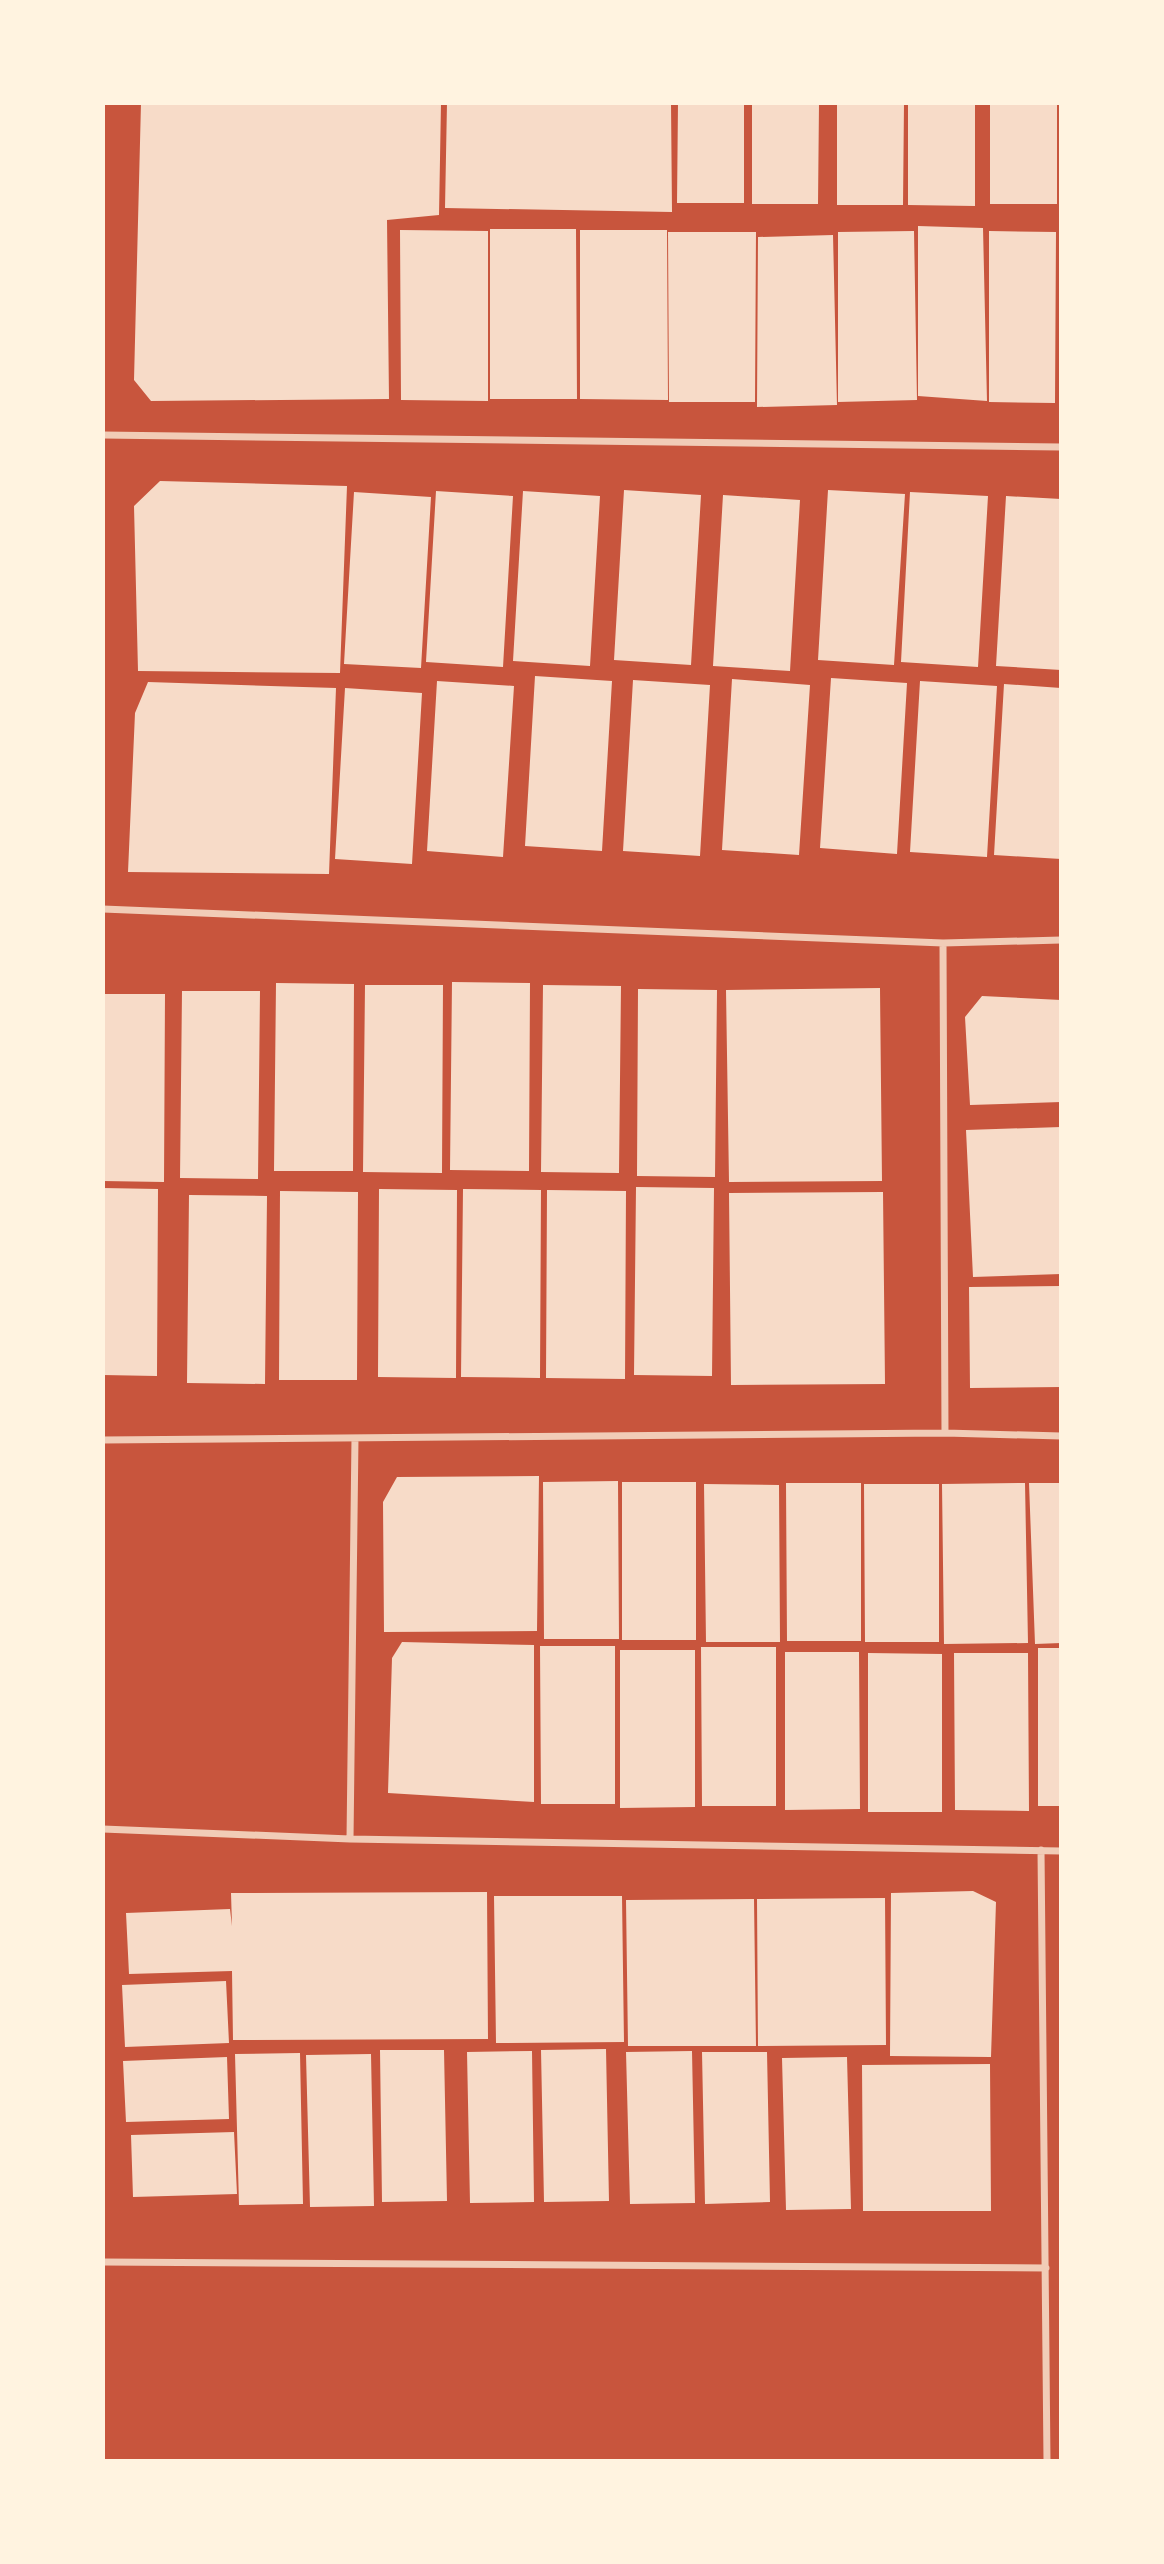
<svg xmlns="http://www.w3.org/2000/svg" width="1164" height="2564" viewBox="0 0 1164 2564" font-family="'IBM Plex Sans',sans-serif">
<rect width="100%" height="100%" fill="#c8553d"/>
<path fill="#f7dbc8" d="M141,103H441L439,215L387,220L389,399L151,401L134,380Z
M447,103H671L672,212L445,208Z
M678,103H744V203H677Z
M752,103H819L818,204H752Z
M837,103H904L903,205H837Z
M908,103H975V206L908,205Z
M990,103H1057V204H990Z
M918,226L983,228L987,401L918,396Z
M490,229H576L577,399H490Z
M400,230L488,231V401L401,400Z
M580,230H667L668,400L580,399Z
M914,231L917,400L838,402V232Z
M989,231L1056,232L1055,403L989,402Z
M668,232H756L755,402H669Z
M833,235L837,405L757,407L758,237Z
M160,481L347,486L340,673L138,671L134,506Z
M624,490L701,495L691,665L614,660Z
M828,490L905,494L894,665L818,660Z
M436,491L513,496L503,667L426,662Z
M523,491L600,496L590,666L513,661Z
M354,492L431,497L421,668L344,664Z
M910,492L988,496L978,667L901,662Z
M723,495L800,500L790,671L713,666Z
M1006,496L1061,499V670L996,666Z
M535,676L612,681L602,851L525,846Z
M831,678L907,683L897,854L820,848Z
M732,679L810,685L799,855L722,850Z
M633,680L710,685L700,856L623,851Z
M437,681L514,686L503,857L427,851Z
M920,681L997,686L987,857L910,852Z
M148,682L336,688L329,874L128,872L135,713Z
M1004,684L1061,688V859L994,855Z
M345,688L422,693L412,864L335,859Z
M452,982L530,983L529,1171L450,1170Z
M276,983L354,984L353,1171H274Z
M365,985H443L442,1173L363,1172Z
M543,985L621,986L619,1173L541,1172Z
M880,988L882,1181L729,1182L726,990Z
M638,989L717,990L715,1177L637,1176Z
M182,991H260L258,1179L180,1178Z
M103,994H165L164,1182L103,1181Z
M982,996L1061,1000V1102L970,1105L965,1017Z
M1061,1127V1274L973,1277L966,1130Z
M636,1187L714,1188L712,1376L634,1375Z
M103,1188L158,1189L157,1376L103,1375Z
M379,1189L457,1190L456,1378L378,1377Z
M463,1189L541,1190L540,1378L461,1377Z
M547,1190L626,1191L625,1379L546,1378Z
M280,1191L358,1192L357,1380H279Z
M883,1192L885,1384L731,1385L729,1193Z
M189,1195L267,1196L265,1384L187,1383Z
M1061,1286V1387L970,1388L969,1287Z
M539,1476L537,1631L384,1632L383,1502L397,1477Z
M618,1481L619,1639H544L543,1482Z
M622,1482H696V1640H622Z
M786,1483H861V1641H787Z
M1025,1483L1028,1643L944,1644L942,1484Z
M1029,1483H1061V1643L1035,1644Z
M704,1484L779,1485L780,1642H706Z
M864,1484H939V1642H865Z
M402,1642L534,1645V1802L388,1793L392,1658Z
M540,1646H615V1804H541Z
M701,1647H776V1806H702Z
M1038,1648H1061V1806H1038Z
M620,1650H695V1807L620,1808Z
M785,1652H859L860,1809L785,1810Z
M868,1653L942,1654V1812H868Z
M954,1653H1028L1029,1811L955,1810Z
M973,1891L996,1902L991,2057L890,2056L891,1893Z
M487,1892L488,2039L233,2040L232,1971L129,1974L126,1913L230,1909L232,1926L231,1893Z
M494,1896H622L624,2042L496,2043Z
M885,1898L886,2045L758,2046L757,1899Z
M754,1899L756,2046H628L626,1900Z
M226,1981L229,2043L125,2047L122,1985Z
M606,2049L609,2201L544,2202L541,2050Z
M380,2050H444L447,2201L382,2202Z
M532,2051L534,2202L470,2203L467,2052Z
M692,2051L695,2203L630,2204L626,2052Z
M702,2052H767L770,2202L705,2204Z
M300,2053L303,2204L239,2205L235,2054Z
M371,2054L374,2206L310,2207L306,2055Z
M227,2057L229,2119L126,2122L123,2061Z
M847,2057L851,2209L786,2210L782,2058Z
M990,2064L991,2211H863L862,2065Z
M234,2132L237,2194L133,2197L131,2135Z"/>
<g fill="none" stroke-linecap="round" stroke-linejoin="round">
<path stroke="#f1ccb7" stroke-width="7" d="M103,435L1061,447
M103,909L943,943L1061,940
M943,943L945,1433
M103,1440L945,1433L1061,1436
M103,1829L350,1839L1061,1851
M350,1839L355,1438
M1041,1850L1047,2461
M103,2262L1046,2268"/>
</g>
<rect width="1164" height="2564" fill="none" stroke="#fff3e0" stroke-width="210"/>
</svg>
